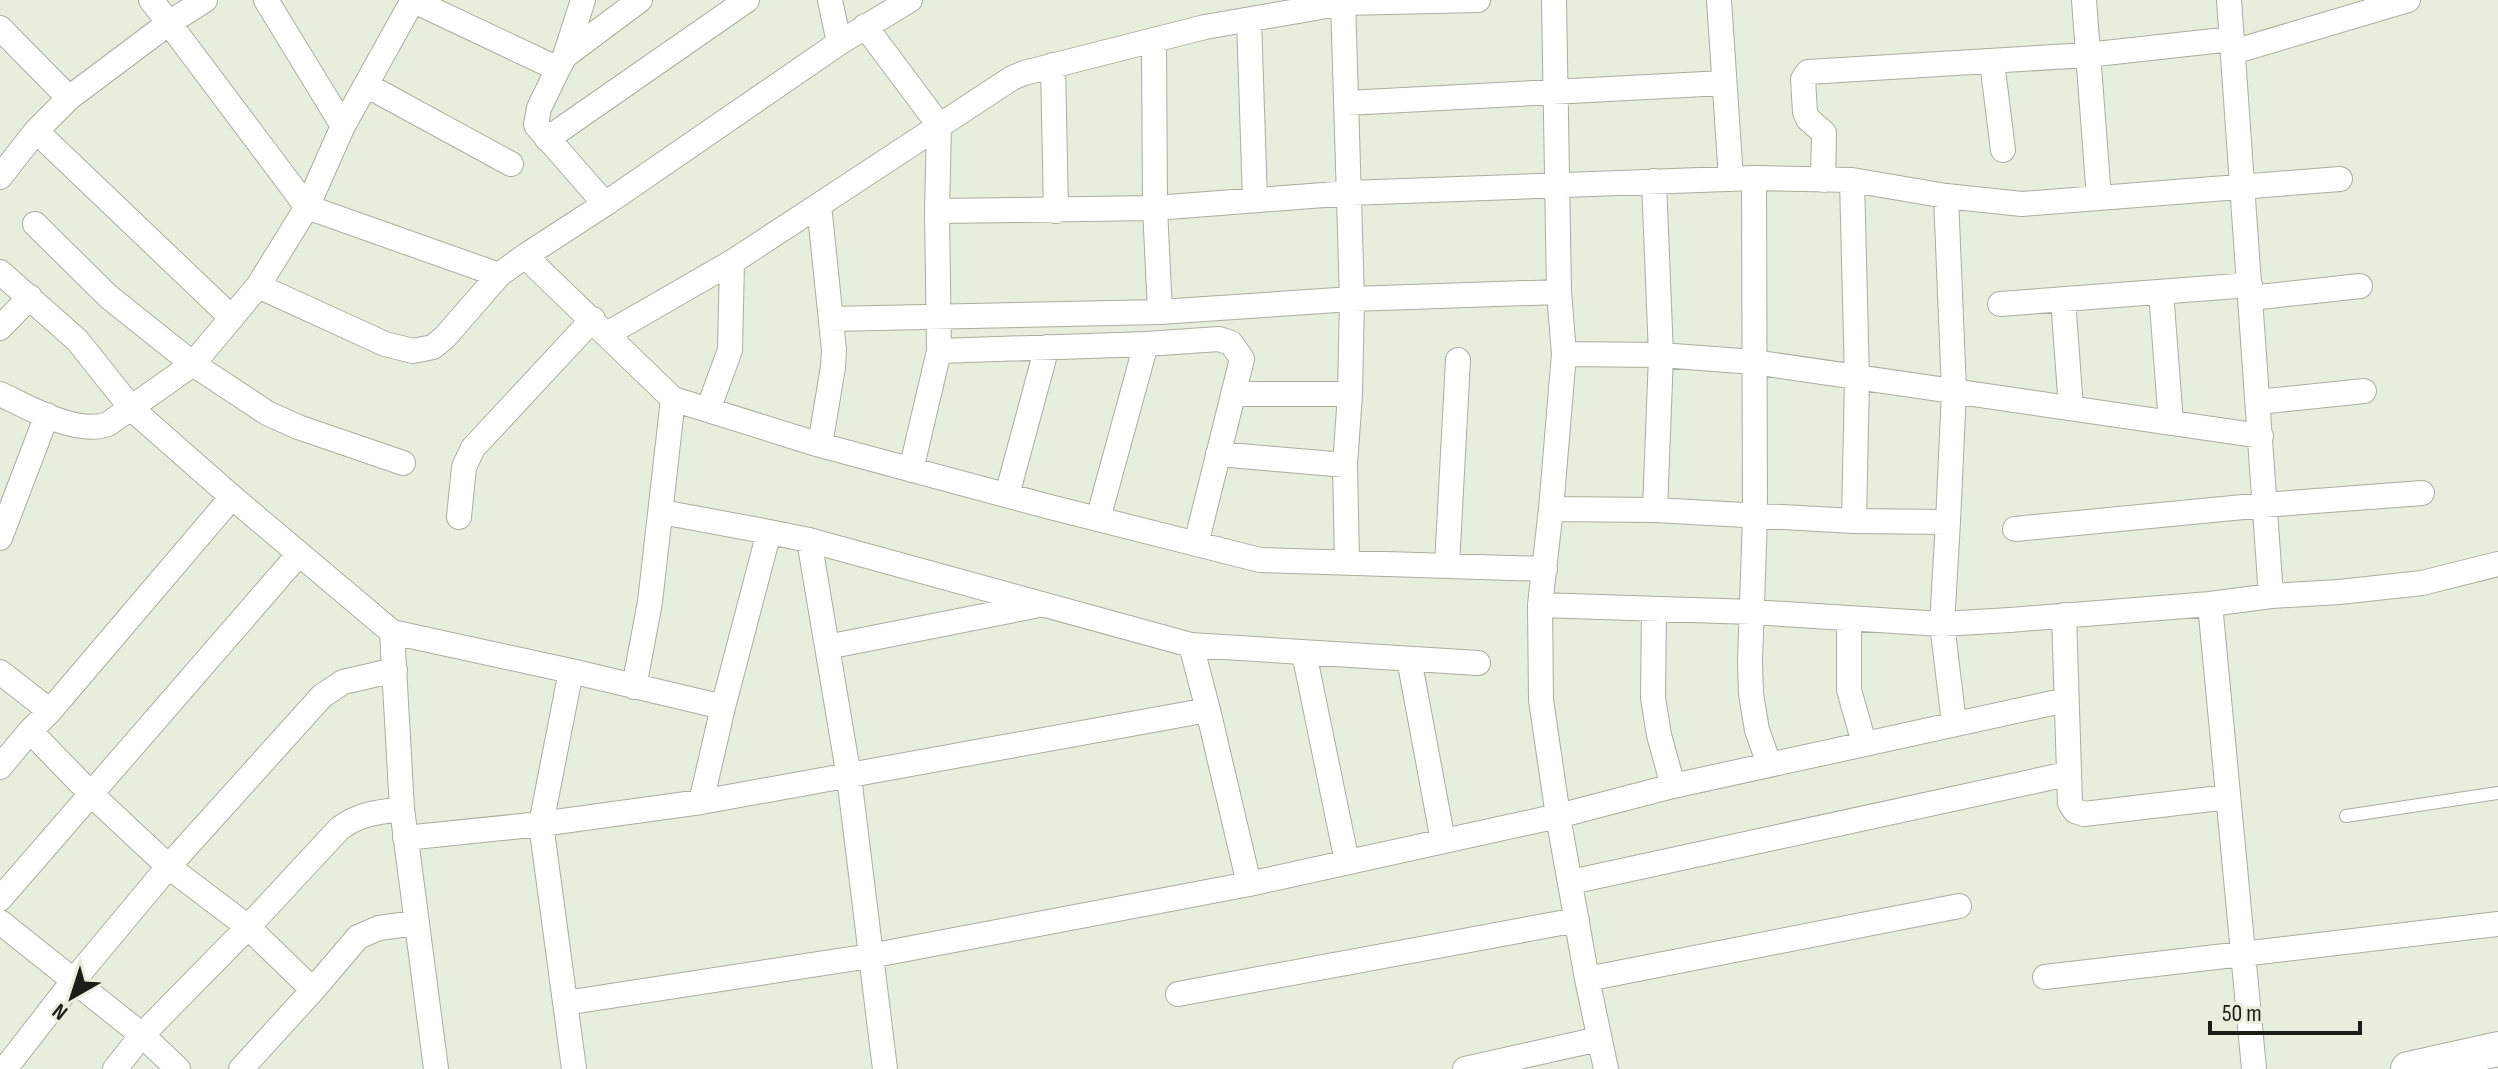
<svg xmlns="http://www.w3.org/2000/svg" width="2498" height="1069" viewBox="0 0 2498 1069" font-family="'Sofia Sans Condensed',sans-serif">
<rect width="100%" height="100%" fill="#e8eede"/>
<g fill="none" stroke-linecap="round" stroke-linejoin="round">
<defs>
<path id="service" d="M2346,816L2498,793"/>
<path id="minor" d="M151,0L169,23L205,0
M266,0L343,126
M412,0L558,69L539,108L536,125L605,204
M830,0L839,43
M1343,0L1352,299L1350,394L1345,465L1347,561
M1554,0L1559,292L1564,354L1551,509L1540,605L1541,700L1558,816L1587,979L1606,1069
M1719,0L1731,179
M2084,0L2099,198
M2229,0L2271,596
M1249,20L1255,200
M865,26L939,125L937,211L1155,208L1350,193L1754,178L1852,180L1946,196L2022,204L2340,179
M0,28L69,98
M1154,42L1155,208L1160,312
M2233,52L2408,0
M565,56L583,0
M1992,62L2003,150
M1053,65L1056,211
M558,69L565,56L640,0
M366,85L511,164
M1347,103L1723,83
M547,139L747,0
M0,177L36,131
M1754,178L1755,517L1750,661L1751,694L1757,730L1769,764
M1823,180L1824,133L1808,119L1805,112L1803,79L1808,72L2087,55L2232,39
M1852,180L1857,379L1854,521
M1946,196L1954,391L1948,522
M35,224L109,297L193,364L267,413L298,427L403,463
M525,256L673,399L820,445L1050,507L1260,560L1545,569
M0,272L77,340L132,409L232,497L392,632L402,809L436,1069
M258,286L307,207L343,126L413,0
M2161,292L2171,423
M2251,298L2360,286
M2063,299L2071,408
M2000,304L2250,285
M232,318L36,131L69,98L169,23L307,207L499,275
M831,319L1160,312L1352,299L1559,292
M0,328L30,297
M607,334L732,262L819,205
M939,351L1146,344
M1564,354L1661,355L1754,362L2261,436
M0,394C28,407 77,436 108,424L193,364L258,286L385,344L413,351L433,347L445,337L499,275L525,256L605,204L839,43L910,0
M1233,394H1350
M2258,402L2364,391
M708,410L730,350L732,262
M820,445L833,367L834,350L819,205L1012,78L1024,73L1205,27L1344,3L1478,0
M1218,454L1345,465
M911,470L939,351L937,211
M1007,495L1047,347
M232,497L50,711L30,731L92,795L169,867L248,927L313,990
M1551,509L1655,510L1661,355L1654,181
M1655,510L1854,521L1948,522L1942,624L1954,723
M662,512L769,532
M459,517L464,467L473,448L593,319
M1098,519L1146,344L1219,339L1231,343L1242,359L1196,544
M2015,529L2264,505L2422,493
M0,538L47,415
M1447,565L1458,360
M2210,604L2254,1069
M1540,605L1752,612L1942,624L2010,620L2210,604L2271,596L2339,592L2422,583L2498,564
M1654,609L1653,698L1659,735L1673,786
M2064,615L2070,803L2075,811L2084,814L2228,797
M1849,620V690L1864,743
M392,632L571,671L541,824L574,1069
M827,647L1034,606
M1304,653L1347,862
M1409,659L1443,841
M571,671L723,707L701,802
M0,672L50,711
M634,687L650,602L673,399
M723,707L769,532L809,540
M1208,710L1249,884
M0,767L30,731
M405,838L541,824L701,802L1208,710L1191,645
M1571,882L2067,774
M0,899L299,554
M0,922L142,1035L178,1069
M2045,977L2498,924
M1587,979L1959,906
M1178,994L1577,920
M565,1003L870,956L1249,884L1558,816L1673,786L2066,700
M5,1069L74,980L168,867L322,696L343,682L395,670
M115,1069L142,1035L248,927L339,829C358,814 378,812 402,809
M241,1069L313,990L358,937L379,928L415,923
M885,1069L849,777L809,540L1191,645L1478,663
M1465,1069L1599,1039"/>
<path id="secondary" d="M2408,1069L2498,1049"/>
</defs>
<use href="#service" stroke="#a9ae9f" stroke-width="14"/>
<use href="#minor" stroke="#a9ae9f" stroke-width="26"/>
<use href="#secondary" stroke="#a9ae9f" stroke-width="36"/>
<use href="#service" stroke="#fff" stroke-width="12"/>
<use href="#minor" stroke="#fff" stroke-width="24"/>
<use href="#secondary" stroke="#fff" stroke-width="34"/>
</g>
<g transform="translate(72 997) rotate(219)" stroke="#e8eede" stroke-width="6" paint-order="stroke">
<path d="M0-6L14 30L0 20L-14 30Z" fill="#1b1d17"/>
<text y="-12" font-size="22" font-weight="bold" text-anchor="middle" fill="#1b1d17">N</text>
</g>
<path d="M2210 1021v12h150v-12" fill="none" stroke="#1b1d17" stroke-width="4"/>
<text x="2222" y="1021" font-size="24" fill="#1b1d17" stroke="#e8eede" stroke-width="6" paint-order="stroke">50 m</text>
</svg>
